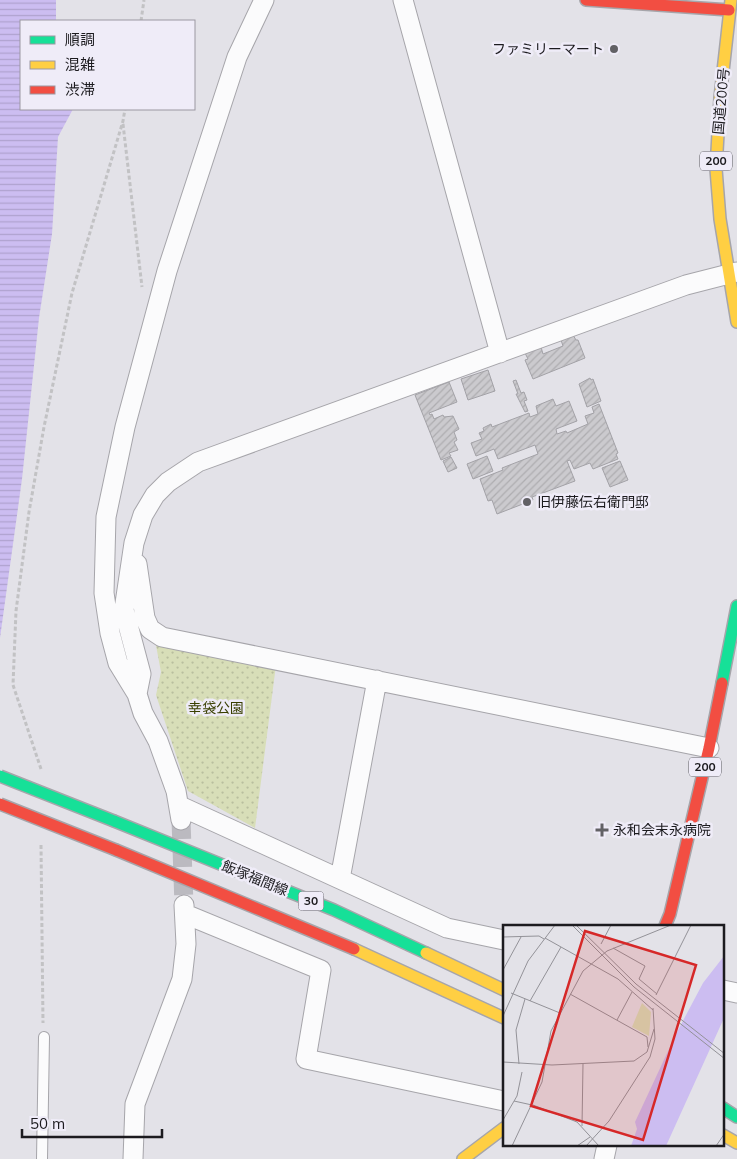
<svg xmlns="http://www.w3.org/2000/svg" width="737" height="1159" viewBox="0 0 737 1159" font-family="Mulish,'Noto Sans JP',sans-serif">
<defs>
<pattern id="park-dots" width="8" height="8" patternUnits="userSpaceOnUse" patternTransform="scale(1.25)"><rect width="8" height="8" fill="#d8deb8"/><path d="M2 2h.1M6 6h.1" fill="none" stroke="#b9be9e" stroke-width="1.8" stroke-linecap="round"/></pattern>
<pattern id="water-rules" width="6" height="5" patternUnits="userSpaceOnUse" patternTransform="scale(1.25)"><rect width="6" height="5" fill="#ccbdf1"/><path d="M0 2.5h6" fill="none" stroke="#afa2ce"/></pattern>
<pattern id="building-hatch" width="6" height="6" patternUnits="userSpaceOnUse" patternTransform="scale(1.25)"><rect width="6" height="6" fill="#cbcace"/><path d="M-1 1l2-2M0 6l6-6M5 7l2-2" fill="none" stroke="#aeadb0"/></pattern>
</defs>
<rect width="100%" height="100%" fill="#e3e2e8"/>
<path fill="url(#park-dots)" d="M155,640L276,665L255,828L188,791L156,695L161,672Z"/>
<path fill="url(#water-rules)" d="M0,0H56V21H21V109H73L58,137L52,234L39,318L22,479L0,638Z"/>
<path fill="url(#building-hatch)" stroke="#a3a2a7" d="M573,335L576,340H578L585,358L533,379L525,360L528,359L525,353L541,347L543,354L563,346L561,340Z
M488,370L495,391L468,400L461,379Z
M590,378L591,380L593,379L601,401L587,407L579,384Z
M516,380L521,393L524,392L527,400L524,401L528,411L525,412L516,394H518L513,381Z
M449,382L457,402L429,413L430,415L432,414L434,419L443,415L444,417L453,416L459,429L454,432L457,440L454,442L458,450L449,453L451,456L441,460L415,395Z
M553,399L556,406L569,401L577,421L556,429L557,434L566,431L567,433L588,424L585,416L594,413L592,407L599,404L618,453L616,454L618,459L593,469L590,463L574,469L570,460L567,461L575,481L532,497L533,500L497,514L492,500L488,501L480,479L503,470L502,468L538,454L535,445L498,459L494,449L476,456L471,443L482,439L479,433L484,431L483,428L491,424L492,427L529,413L530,417L538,414L536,406Z
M487,456L493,471L473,479L467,464Z
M451,457L457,468L448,472L443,461Z
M620,461L628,480L610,487L602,468Z"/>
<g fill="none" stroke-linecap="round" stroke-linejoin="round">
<path stroke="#bbbac0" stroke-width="19" stroke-dasharray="19 9" stroke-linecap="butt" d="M181,820L184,905"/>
<defs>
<path id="lane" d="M42,1159L44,1037"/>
<path id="street" d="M403,0L500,353
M137,564L145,618L150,629L162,637L709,748
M137,694L141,674L124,610L134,543L143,515L155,495L168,482L198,462L686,285L737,272
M180,806L447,928L504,940
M181,820L176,791L158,741L143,713L137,694L118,663L110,633L104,593L106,517L125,427L167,271L237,57L264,0
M340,879L377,680
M185,914L321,970L306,1059L504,1101
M723,990L737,993
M133,1159L135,1104L182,979L186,944L184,905
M604,1159L607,1145"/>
<path id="fast" d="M722,683L737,606
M114,821L334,910L426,953
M723,1108L737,1117"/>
<path id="slow" d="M731,0L720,98L716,169L720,219L737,322
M354,949L504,1018
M426,953L504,990
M723,1135L737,1143
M463,1159L504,1128"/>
<path id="jam" d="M586,0L729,10
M116,850L354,949
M665,926L670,914L709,748L722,683"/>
</defs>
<use href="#lane" stroke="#a6a5aa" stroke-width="12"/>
<use href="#street" stroke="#a6a5aa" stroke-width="21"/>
<use href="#fast" stroke="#a6a5aa" stroke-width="14"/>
<use href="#slow" stroke="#a6a5aa" stroke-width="14"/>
<use href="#jam" stroke="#a6a5aa" stroke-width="14"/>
<path stroke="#c2c2c4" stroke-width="3" stroke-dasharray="4 2.5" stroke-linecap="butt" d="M141,21L144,0
M123,124L142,287
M41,769L13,685L16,611L29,512L44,427L72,293L123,121L125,109
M41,845L43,1023"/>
<use href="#lane" stroke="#fbfbfc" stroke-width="10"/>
<use href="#street" stroke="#fbfbfc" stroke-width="19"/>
<use href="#fast" stroke="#16e098" stroke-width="11"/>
<use href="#slow" stroke="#ffcf43" stroke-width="11"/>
<use href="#jam" stroke="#f24e42" stroke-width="11"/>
<defs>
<path id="fast-bridge" d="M0,776L114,821"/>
<path id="jam-bridge" d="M0,804L116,850"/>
</defs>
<use href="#fast-bridge" stroke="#a6a5aa" stroke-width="14" stroke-linecap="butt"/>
<use href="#jam-bridge" stroke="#a6a5aa" stroke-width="14" stroke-linecap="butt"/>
<use href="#fast-bridge" stroke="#16e098" stroke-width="11"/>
<use href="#jam-bridge" stroke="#f24e42" stroke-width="11"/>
</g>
<g fill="#626165" stroke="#efecf8" stroke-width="2">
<circle cx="614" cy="49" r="5"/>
<circle cx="527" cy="502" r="5"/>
<path d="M599.5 822.5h5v5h5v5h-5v5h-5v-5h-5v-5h5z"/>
</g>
<g text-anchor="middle" stroke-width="5" stroke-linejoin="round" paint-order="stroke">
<g fill="#efecf8" stroke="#5b5a60" stroke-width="1">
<rect x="700" y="151.5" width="32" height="19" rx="4"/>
<rect x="689" y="757.5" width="32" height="19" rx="4"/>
<rect x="298.5" y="891.5" width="25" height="19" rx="4"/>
</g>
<g font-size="12" font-weight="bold" fill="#1c1b1f">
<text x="716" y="165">200</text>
<text x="705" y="771">200</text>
<text x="311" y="905">30</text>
</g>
<g font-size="14" fill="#1c1b1f" stroke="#efecf8" text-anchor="start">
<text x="604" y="54" text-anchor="end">ファミリーマート</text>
<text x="537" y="507">旧伊藤伝右衛門邸</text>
<text x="613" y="835">永和会末永病院</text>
</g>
<g font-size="14" fill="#1c1b1f" stroke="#efecf8">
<text transform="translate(721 101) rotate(-85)" y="5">国道200号</text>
<text transform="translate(255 878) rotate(22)" y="5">飯塚福間線</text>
</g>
<g font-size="14" fill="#393f00" stroke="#efecf8">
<text x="216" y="713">幸袋公園</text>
</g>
</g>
<g transform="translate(503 925)">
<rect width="221" height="221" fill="#e3e2e8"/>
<path d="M139,78L148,87L146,111L129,102Z" fill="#d8deb8"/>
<path d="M221,31V93L163,221H128L134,204L132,197L173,109L200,58Z" fill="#ccbdf1"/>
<path fill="none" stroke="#939298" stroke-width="1" d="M69,0L131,62L222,134M73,0L133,59L222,129M0,12L36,11L41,14M42,13L115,54L150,85M98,19L108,0M110,23L142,41L136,54L154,69M0,45L18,12M8,68L57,88M67,69L144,112L145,122M153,70L188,0M27,76L58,22M0,91L25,36L52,0M114,95L129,67M0,137L49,140L131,136L144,127L151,104M16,139L13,105L22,74M11,176L29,180M30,180L74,197L96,221M0,195L14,171L19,147M79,201L80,139M9,221L39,157L48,106L80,46L104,26L168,0M74,221L87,212M83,221L106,196L147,132L152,114L150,83M213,221L222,208"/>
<path fill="#d62828" fill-opacity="0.15" stroke="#d62828" stroke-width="2.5" d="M82,6L193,40L140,215L28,181Z"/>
<rect width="221" height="221" fill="none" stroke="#1c1b1f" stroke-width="2.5"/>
</g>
<rect x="20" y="20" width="175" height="90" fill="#efecf8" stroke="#9b98a1"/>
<rect x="30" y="36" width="25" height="8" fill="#16e098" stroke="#9b98a1"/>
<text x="65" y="45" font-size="15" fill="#1c1b1f">順調</text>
<rect x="30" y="61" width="25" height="8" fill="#ffcf43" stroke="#9b98a1"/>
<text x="65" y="70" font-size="15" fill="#1c1b1f">混雑</text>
<rect x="30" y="86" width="25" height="8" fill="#f24e42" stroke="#9b98a1"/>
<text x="65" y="95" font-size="15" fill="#1c1b1f">渋滞</text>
<path d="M22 1129v8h140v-8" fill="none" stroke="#1c1b1f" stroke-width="2.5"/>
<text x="30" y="1129" font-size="15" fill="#1c1b1f" stroke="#efecf8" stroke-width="4" paint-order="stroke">50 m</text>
</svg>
